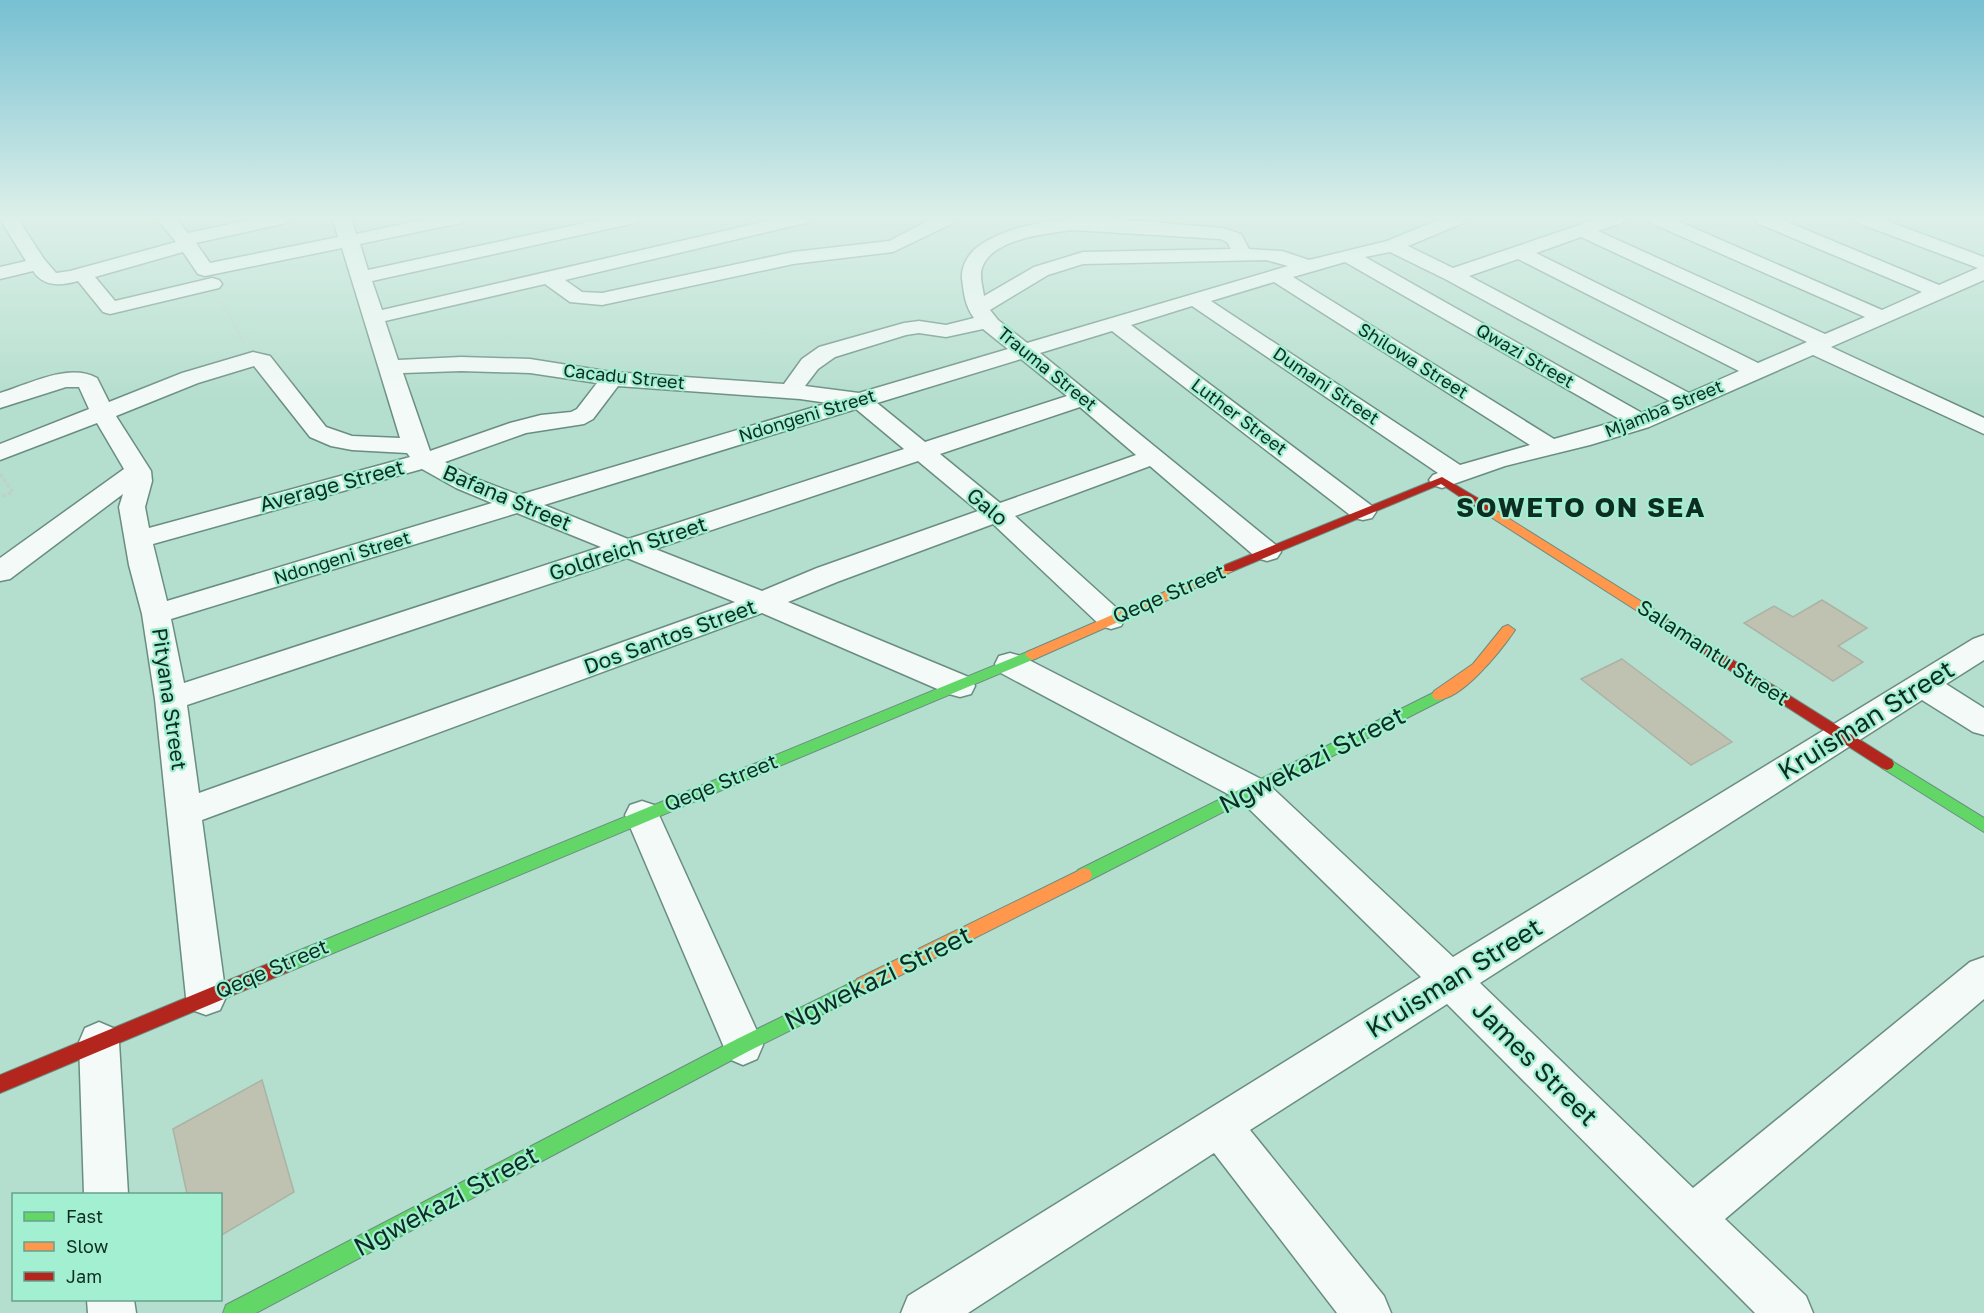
<svg xmlns="http://www.w3.org/2000/svg" width="1984" height="1313" viewBox="0 0 1984 1313" font-family="'Golos Text',sans-serif">
<rect width="100%" height="100%" fill="#b4dece"/>
<path fill="#c0c2b1" stroke="#abb3a5" stroke-width="1.5" d="M1822,600L1867,628L1838,646L1863,662L1833,681L1744,623L1774,606L1793,617Z
M1622,659L1732,742L1691,765L1581,679Z
M262,1080L294,1192L220,1236V1194H187L173,1129Z"/>
<g fill="none" stroke-linecap="round" stroke-linejoin="round">
<defs>
<path id="street" d="M0,219H18L44,259L56,273L70,271L176,242L157,219H176L188,233L254,219H289L286,223L196,243L210,263L338,237L333,219H351L356,234L427,219H464L461,223L455,224L360,244L368,270L603,219H639L636,223L630,224L372,281L382,310L776,219H810L807,223L801,224L565,280L582,292L602,293L793,252L889,241L932,219H956L953,223L893,252L793,264L602,305L570,302L545,284L385,321L398,360L461,357L530,359L612,372L784,384L802,359L819,347L904,323L919,321L946,325L974,318C965,306 964,294 962,279C961,265 969,253 980,245C1043,203 1151,224 1223,228L1241,234L1249,249L1282,251L1309,260L1387,241L1440,219H1466L1463,223L1408,246L1453,268L1597,219H1625L1622,223L1598,231L1825,334L1865,317L1651,223L1648,219H1673L1882,310L1922,292L1757,223L1754,219H1780L1939,285L1978,268L1858,223L1855,219H1882L1984,257V280L1831,347L1984,418V434L1813,355L1649,427L1590,445L1505,466L1442,488L1433,485L1429,480L1433,475L1438,473L1192,306L1131,325L1372,506L1376,512L1372,518L1363,520L1354,518L1112,331L1040,353L1277,546L1281,552L1277,558L1267,561L1257,558L1150,466L1015,516L1121,612L1125,619L1121,626L1111,629L1101,626L993,524L837,582L788,602L971,678L975,686L971,694L960,697L949,694L762,613L202,820L226,997L220,1010L206,1015L192,1010L186,997L155,699L142,614L129,565L119,507L123,494L10,579L0,581V558L124,469L97,423L0,460V444L89,409L79,387H66L0,408V393C27,385 69,362 97,378L109,402L182,373L253,352L270,356L326,427L352,436L400,438L342,248L205,276L198,274L183,252L95,277L115,301L212,278L219,280L222,284L219,288L110,314L103,312L78,281C60,286 44,287 33,271L0,279V267L26,261ZM1073,230L1220,239L1227,242L1231,249L1083,252L1034,267L984,296C983,288 979,276 982,268C991,239 1047,233 1073,230ZM1581,237L1807,342L1758,363L1536,253ZM1390,252L1445,279L1670,401L1642,413L1365,257ZM1518,259L1739,371L1689,393L1469,276ZM1266,260L1288,266L1027,343L998,320L990,310L1048,275L1083,264ZM1345,262L1621,420L1554,439L1293,277ZM1274,282L1530,445L1460,465L1211,301ZM983,329L1008,349L859,393L805,386L818,369L835,357L906,335L919,333L946,337ZM1021,359L1067,396L925,442L877,403ZM254,366L310,437L331,446L352,450L407,453L410,457L149,528L145,507L152,481L151,471L116,416L198,383ZM461,371L530,373L597,383L577,409L571,412L541,415L510,423L430,451L403,373ZM618,386L800,399L828,403L519,495L474,478L445,462L526,433L584,424L593,419ZM1080,407L1136,455L1000,503L940,454ZM856,409L904,449L628,539L544,505ZM918,461L978,511L817,568L762,591L655,549ZM422,469L456,488L492,503L167,601L153,544ZM517,513L601,547L184,683L171,619ZM627,558L735,602L199,793L187,705Z
M1984,635V660L1946,684L1984,708V735L1973,732L1922,700L1480,983L1693,1188L1970,962L1984,957V999L1725,1219L1806,1296L1813,1313H1755L1447,1004L1250,1130L1384,1296L1391,1313H1337L1214,1153L968,1313H901L908,1296L1421,977L1241,801L999,672L995,664L999,656L1010,653L1021,656L1265,781L1453,957L1973,639Z
M642,801L654,805L659,815L757,1031L763,1045L757,1059L743,1065L729,1059L625,815L630,805Z
M99,1022L113,1028L119,1042L128,1194H84L79,1042L85,1028Z
M87,1300H134L136,1313H88Z"/>
<path id="fast" d="M1032,650L1037,652L1039,655L1037,658L288,972L282,974L276,972L273,966L276,960Z
M1439,690L1444,691L1446,695L1444,699L1090,880L1084,882L1078,880L1076,875L1078,870Z
M1887,758L1984,818V832L1882,768L1880,764L1882,760Z
M863,977L869,979L872,985L869,991L749,1051L256,1313H223L226,1305L737,1039Z"/>
<path id="slow" d="M1487,505L1663,615L1665,618L1663,621H1653L1483,512L1481,509L1483,506Z
M1229,564L1233,565L1235,568L1233,571L1037,658L1032,660L1025,655L1027,652Z
M1508,625L1515,630C1503,648 1458,706 1434,699L1432,695L1434,691L1473,664L1503,627Z
M1084,868L1090,870L1092,875L1090,880L869,991L863,993L857,991L854,985L857,979Z"/>
<path id="jam" d="M1442,477L1491,506L1493,509L1491,512H1483L1441,484L1233,571H1225L1223,568L1225,565Z
M1658,613L1892,760L1894,764L1892,768L1887,770L1882,768L1653,621L1651,618L1653,615Z
M282,958L288,960L291,966L288,972L0,1093V1075Z"/>
</defs>
<use href="#street" stroke="#6a8d82" stroke-width="3"/>
<use href="#fast" stroke="#6a8d82" stroke-width="2"/>
<use href="#slow" stroke="#6a8d82" stroke-width="2"/>
<use href="#jam" stroke="#6a8d82" stroke-width="2"/>
<path stroke="#c2d0cb" stroke-width="2" stroke-dasharray="3 2" stroke-linecap="butt" d="M221,300L244,344"/>
<path stroke="#c2d0cb" stroke-width="3" stroke-dasharray="4 2" stroke-linecap="butt" d="M0,474L13,492L0,497"/>
<use href="#street" fill="#f4faf8" fill-rule="evenodd"/>
<use href="#fast" fill="#63d668" fill-rule="evenodd"/>
<use href="#slow" fill="#ff974d" fill-rule="evenodd"/>
<use href="#jam" fill="#b3261e" fill-rule="evenodd"/>
</g>
<linearGradient id="sky" x2="0" y2="1"><stop stop-color="#77c0d2"/><stop offset="0.54" stop-color="#ddf0e9"/><stop offset="1" stop-color="#ddf0e9" stop-opacity="0"/></linearGradient>
<rect width="1984" height="403" fill="url(#sky)"/>
<g text-anchor="middle" stroke-width="4.5" stroke-linejoin="round" paint-order="stroke">
<g font-size="18" fill="#0d2d23" stroke="#a3efd2">
<text transform="translate(1525 356) rotate(30)" y="6">Qwazi Street</text>
<text transform="translate(1413 361) rotate(32)" y="6">Shilowa Street</text>
<text transform="translate(1047 369) rotate(39)" y="6">Trauma Street</text>
<text transform="translate(624 377) rotate(6)" y="6">Cacadu Street</text>
<text transform="translate(1326 386) rotate(34)" y="6">Dumani Street</text>
<text transform="translate(1664 409) rotate(-22)" y="6">Mjamba Street</text>
<text transform="translate(807 416) rotate(-17)" y="6">Ndongeni Street</text>
<text transform="translate(1239 417) rotate(37)" y="6">Luther Street</text>
<text transform="translate(342 558) rotate(-17)" y="6">Ndongeni Street</text>
</g>
<g font-size="21" fill="#0d2d23" stroke="#a3efd2">
<text transform="translate(332 486) rotate(-15)" y="7">Average Street</text>
<text transform="translate(507 498) rotate(23)" y="7">Bafana Street</text>
<text transform="translate(987 507) rotate(40)" y="7">Galo</text>
<text transform="translate(628 549) rotate(-18)" y="7">Goldreich Street</text>
<text transform="translate(1169 594) rotate(-23)" y="7">Qeqe Street</text>
<text transform="translate(670 637) rotate(-20)" y="7">Dos Santos Street</text>
<text transform="translate(1713 653) rotate(33)" y="7">Salamantu Street</text>
<text transform="translate(169 699) rotate(82)" y="7">Pityana Street</text>
<text transform="translate(721 783) rotate(-22)" y="7">Qeqe Street</text>
<text transform="translate(272 969) rotate(-23)" y="7">Qeqe Street</text>
</g>
<g font-size="26" fill="#0d2d23" stroke="#a3efd2">
<text transform="translate(1866 720) rotate(-32)" y="9">Kruisman Street</text>
<text transform="translate(1312 760) rotate(-27)" y="9">Ngwekazi Street</text>
<text transform="translate(878 978) rotate(-26)" y="9">Ngwekazi Street</text>
<text transform="translate(1454 978) rotate(-32)" y="9">Kruisman Street</text>
<text transform="translate(1535 1063) rotate(45)" y="9">James Street</text>
<text transform="translate(446 1201) rotate(-28)" y="9">Ngwekazi Street</text>
</g>
<g font-size="27" font-weight="bold" letter-spacing="1.5" fill="#0d2d23" stroke="#a3efd2">
<text x="1581" y="517">SOWETO ON SEA</text>
</g>
</g>
<rect x="12" y="1193" width="210" height="108" fill="#a3efd2" stroke="#67a18c" stroke-width="1.5"/>
<rect x="24" y="1212" width="30" height="9" fill="#63d668" stroke="#67a18c" stroke-width="1.5"/>
<text x="66" y="1223" font-size="18" fill="#0d2d23">Fast</text>
<rect x="24" y="1242" width="30" height="9" fill="#ff974d" stroke="#67a18c" stroke-width="1.5"/>
<text x="66" y="1253" font-size="18" fill="#0d2d23">Slow</text>
<rect x="24" y="1272" width="30" height="9" fill="#b3261e" stroke="#67a18c" stroke-width="1.5"/>
<text x="66" y="1283" font-size="18" fill="#0d2d23">Jam</text>
</svg>
